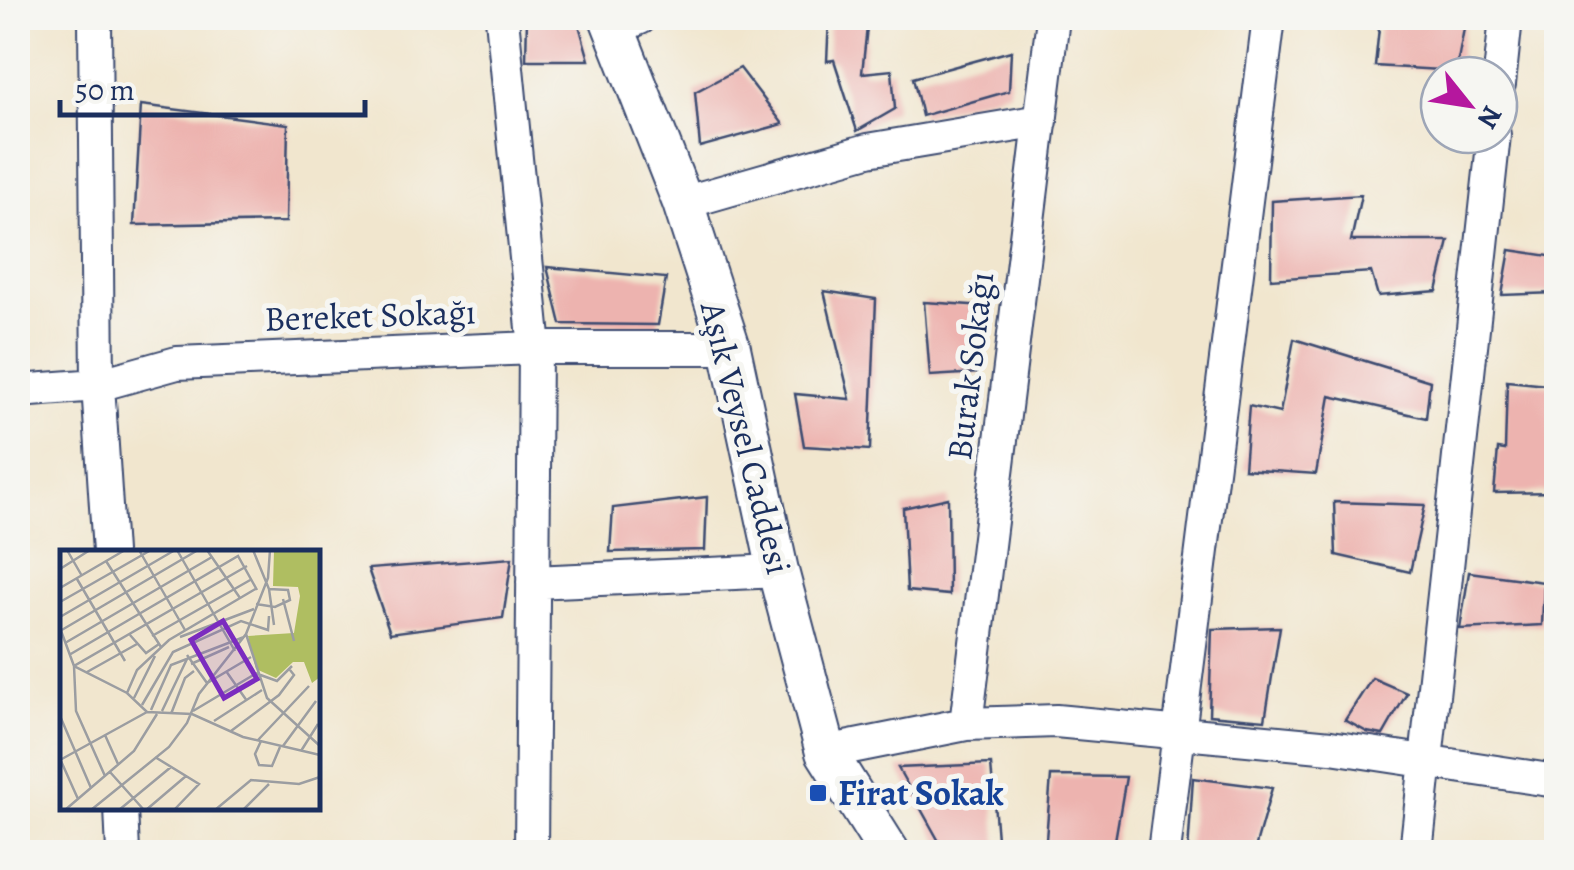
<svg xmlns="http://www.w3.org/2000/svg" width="1574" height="870" viewBox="0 0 1574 870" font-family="Alegreya,serif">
<rect width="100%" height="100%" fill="#f6f6f2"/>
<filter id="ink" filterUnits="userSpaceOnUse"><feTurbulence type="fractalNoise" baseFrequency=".01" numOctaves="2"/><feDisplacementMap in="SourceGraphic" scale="20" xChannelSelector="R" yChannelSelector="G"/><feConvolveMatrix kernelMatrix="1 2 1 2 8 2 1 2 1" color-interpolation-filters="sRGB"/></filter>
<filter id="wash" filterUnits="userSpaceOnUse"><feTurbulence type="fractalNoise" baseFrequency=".0048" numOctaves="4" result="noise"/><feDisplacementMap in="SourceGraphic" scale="40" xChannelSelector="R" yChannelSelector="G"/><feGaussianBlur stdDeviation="2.25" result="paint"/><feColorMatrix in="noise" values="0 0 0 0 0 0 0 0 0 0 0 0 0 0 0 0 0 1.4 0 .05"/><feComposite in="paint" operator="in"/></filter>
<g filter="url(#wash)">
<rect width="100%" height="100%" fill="#f1e6ce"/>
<g id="blocks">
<path fill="#edb3af" d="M527,18H577L589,60H526Z
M829,18H868L862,73L892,70L895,109L857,131L834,60L827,61Z
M1380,18H1466L1456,71L1375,66Z
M1011,51L1009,91L922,116L913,78Z
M740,68L783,124L700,147L695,92Z
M141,105L288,124L286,222L134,225Z
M1361,195L1351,241H1449L1437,291L1378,296L1371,272L1271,279L1272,201Z
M1510,250L1556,257V293L1502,295Z
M547,267L666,278L658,325L561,324Z
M824,291L876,299L870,450L804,446L795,394L850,399Z
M924,302L986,306L979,373L930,376Z
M1294,339L1430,381L1426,418L1330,396L1316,474L1244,469L1249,406L1280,413Z
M1507,381L1556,386V492L1494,493L1498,449L1505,450Z
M707,497L705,550L610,552L613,508Z
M948,498L949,595L907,591L903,508Z
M1334,502L1425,505L1410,572L1336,555Z
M512,558L503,618L390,633L368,569Z
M1469,572L1544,582L1542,625L1460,629Z
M1280,627L1265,720L1209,715L1212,629Z
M1372,678L1407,693L1383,735L1367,732L1345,720Z
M991,764L998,852H945L898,768Z
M1051,776L1126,777L1113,852H1045Z
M1193,778L1272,788L1254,852H1188Z"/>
</g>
</g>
<g filter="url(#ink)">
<use href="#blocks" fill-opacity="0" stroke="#3b4a6f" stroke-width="2.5"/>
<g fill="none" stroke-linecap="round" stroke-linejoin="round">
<defs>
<path id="minor" d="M95,18L98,385L109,552
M502,18L535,348L531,852
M616,28L640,18
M1499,84L1506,18
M683,203L868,150L1041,121
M18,391L98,385L177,363L535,348H730
M533,582L778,571
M966,724L1053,18
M826,752L966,724L1056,721L1331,747L1556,781
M121,808L123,852
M1164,852L1269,18
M1416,852L1494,135"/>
<path id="tertiary" d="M610,18L683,203L730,348L778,571L826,752L889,852"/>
</defs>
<use href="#minor" stroke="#3b4a6f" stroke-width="36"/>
<use href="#tertiary" stroke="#3b4a6f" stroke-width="44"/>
<use href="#minor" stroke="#fff" stroke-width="32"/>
<use href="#tertiary" stroke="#fff" stroke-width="40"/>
</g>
</g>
<rect fill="#1a4fb4" stroke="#f6f6f2" stroke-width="4" x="808" y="783" width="20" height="20" rx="5"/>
<g text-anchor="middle" stroke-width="10" stroke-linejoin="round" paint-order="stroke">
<g font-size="35" fill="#1b2f5e" stroke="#f6f6f2">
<text transform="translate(370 315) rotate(-2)" y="12">Bereket Sokağı</text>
<text transform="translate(970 366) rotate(-83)" y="12">Burak Sokağı</text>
<text transform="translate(746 438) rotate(76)" y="12">Aşık Veysel Caddesi</text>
</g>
<g font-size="35" font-weight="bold" fill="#164399" stroke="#f6f6f2" text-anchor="start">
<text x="838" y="805">Firat Sokak</text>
</g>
</g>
<g transform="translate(60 550)">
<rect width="260" height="260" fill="#f1e6ce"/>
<path d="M214,0H260V127L252,133L244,112H233L216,128L196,119L188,86L234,83L240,46L238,37L213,36Z" fill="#afbe61"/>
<path fill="none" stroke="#9b9da1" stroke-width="2.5" d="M7,0L22,26M79,0L125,80M117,0L175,101M147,0L180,48M193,0L209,39L214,75M46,11L101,97M0,19L30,0M17,29L65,111M0,38L65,0M223,49L234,91M0,52L91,0M196,54L215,57L230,50L228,40L209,39M0,67L115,0M0,78L14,116L67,143L87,162L132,164L183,187L260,205M0,81L138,0M186,84L207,148L260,196M70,85L86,103L99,94M92,86L192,29M120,87L194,59M5,93L152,7M9,105L178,6L197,40M127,105L147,133L191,107M131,114L169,97M166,121L187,151M27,122L77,94M195,123L217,131L232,116M67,143L77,120L109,90L197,38M74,148L95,106M82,155L113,102L181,71L208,80L209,66M91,160L111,115L184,87M102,161L127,109M133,161L195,124M111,164L125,128L134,121M0,166L31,238M154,171L202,140M171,181L219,145L234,125L230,120M45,185L58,214M198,190L249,136M201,191L195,204L199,215L212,216L220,197M223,196L256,151M241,201L258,174M95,207L139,234L114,260M0,210L87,162M1,211L18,249M50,222L84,260M45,226L16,161L14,116L187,16M5,260L74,201L97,164M31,260L109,197L127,173L139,144L186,84L208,28L210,0M59,260L111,217M86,260L126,226M155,260L191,230L239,234L260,227M183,260L209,234"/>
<path fill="#7b2cbf" fill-opacity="0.15" stroke="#7b2cbf" stroke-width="5" d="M163,71L197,129L164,148L131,90Z"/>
<rect width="260" height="260" fill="none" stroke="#1b2f5e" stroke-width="5"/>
</g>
<rect width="1574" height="870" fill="none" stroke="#f6f6f2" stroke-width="60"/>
<g transform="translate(1469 105) rotate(120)"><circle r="48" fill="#f6f6f2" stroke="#9ea6b7" stroke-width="2.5"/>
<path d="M0-8L18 38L0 25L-18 38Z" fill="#b5179e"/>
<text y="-15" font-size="28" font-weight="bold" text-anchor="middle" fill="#1b2f5e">N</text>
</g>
<path d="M60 100v15h305v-15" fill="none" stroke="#1b2f5e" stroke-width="5"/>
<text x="75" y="100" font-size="30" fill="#1b2f5e" stroke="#f6f6f2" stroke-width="8" paint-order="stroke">50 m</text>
</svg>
